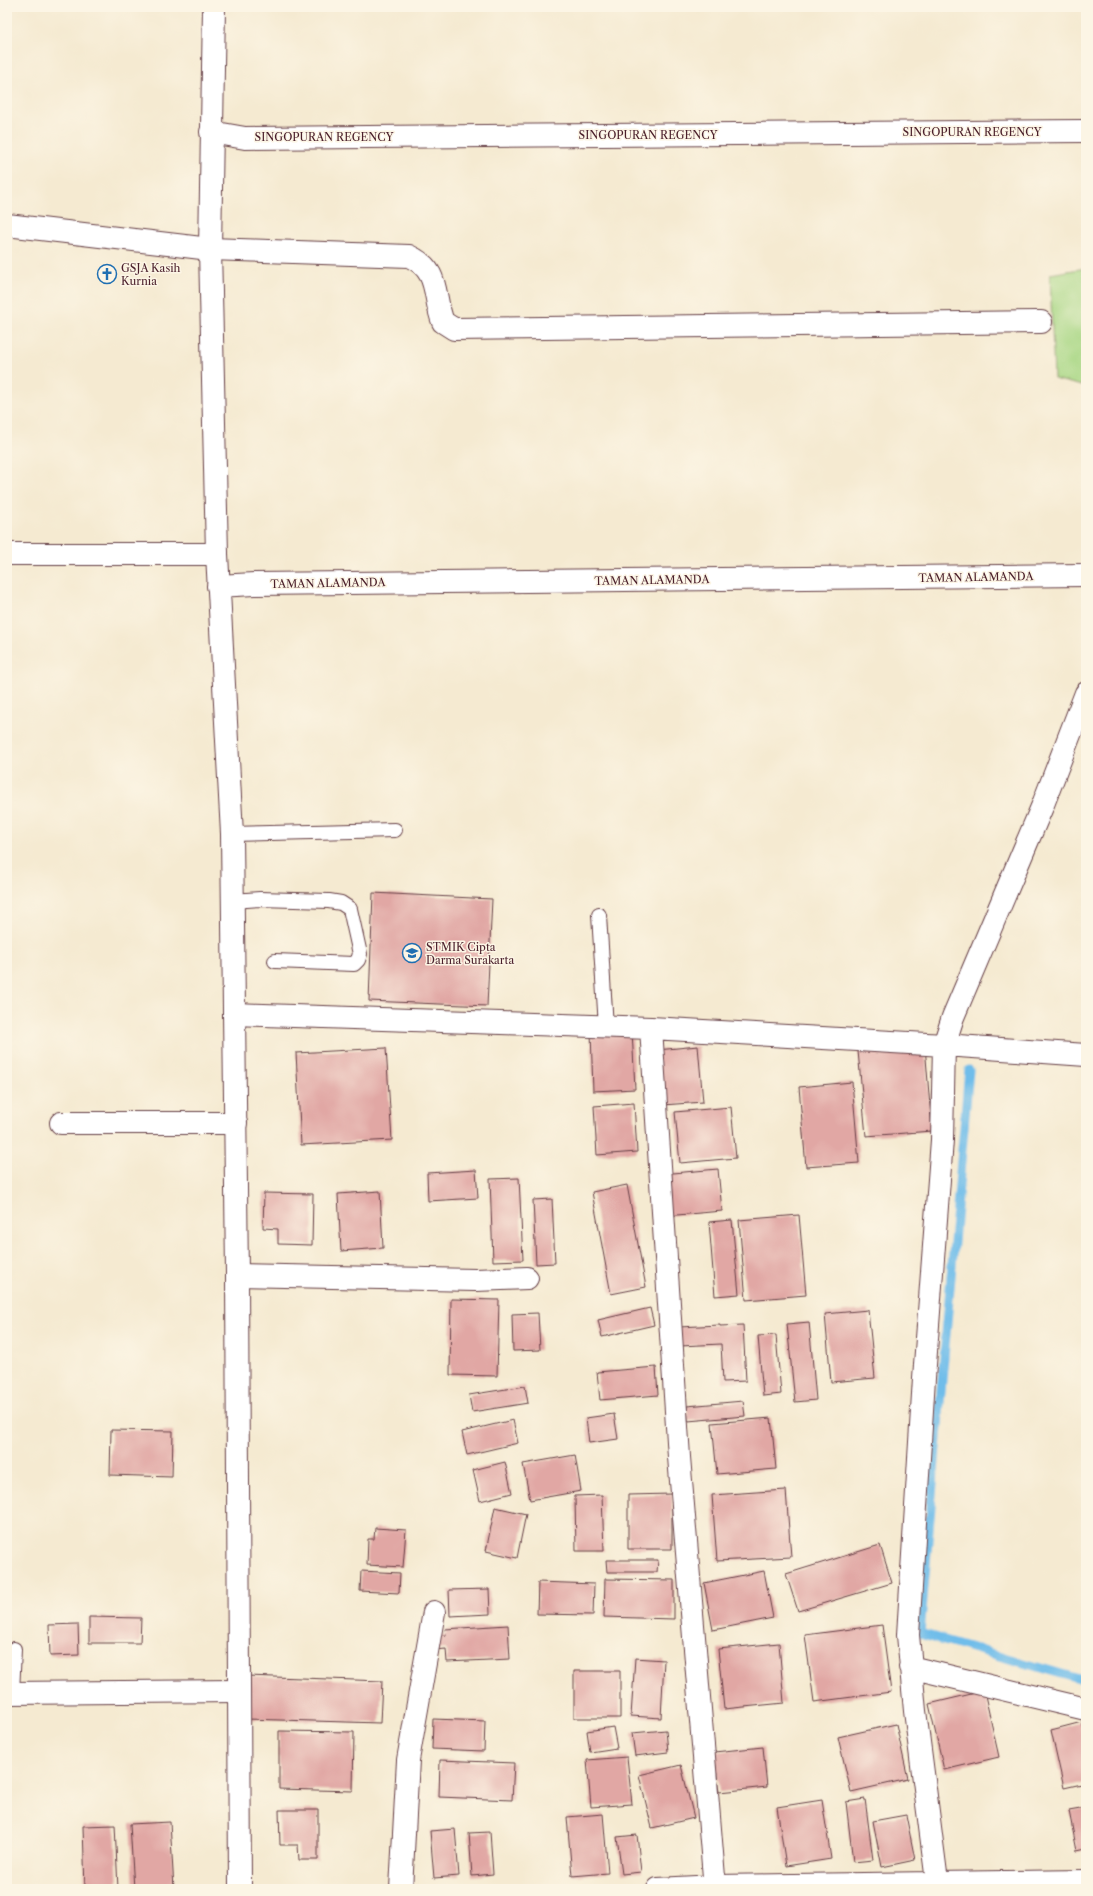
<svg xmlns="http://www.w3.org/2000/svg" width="1093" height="1896" viewBox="0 0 1093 1896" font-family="'Libre Caslon Text',serif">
<rect width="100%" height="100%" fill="#fcf5e5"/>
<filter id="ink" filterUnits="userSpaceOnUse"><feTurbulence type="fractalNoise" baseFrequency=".025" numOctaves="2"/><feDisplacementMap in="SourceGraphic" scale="8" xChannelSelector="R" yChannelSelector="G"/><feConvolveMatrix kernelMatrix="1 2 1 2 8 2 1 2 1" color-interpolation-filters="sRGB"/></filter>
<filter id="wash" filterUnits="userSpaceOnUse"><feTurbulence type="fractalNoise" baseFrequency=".012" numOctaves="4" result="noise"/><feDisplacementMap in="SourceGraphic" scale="16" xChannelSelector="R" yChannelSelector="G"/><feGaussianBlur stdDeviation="0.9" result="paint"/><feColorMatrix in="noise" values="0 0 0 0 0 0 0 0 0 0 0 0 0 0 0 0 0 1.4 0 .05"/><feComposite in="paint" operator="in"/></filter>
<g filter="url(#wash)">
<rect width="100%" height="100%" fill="#f5ead1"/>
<path fill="#a8d784" stroke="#797b58" d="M1086,268V387L1054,379L1050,274Z"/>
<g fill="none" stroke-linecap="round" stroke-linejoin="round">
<path stroke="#70bdea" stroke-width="9" d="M969,1070L920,1633L1086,1681"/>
</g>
<g id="blocks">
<path fill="#e1a7a4" d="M373,893L492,899L487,1006L369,1001Z
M632,1030L635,1089L593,1091L591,1032Z
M698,1046L703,1102L663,1105L657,1050Z
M925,1046L932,1131L866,1136L858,1051Z
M386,1048L392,1140L301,1145L296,1053Z
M852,1082L859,1163L806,1167L799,1087Z
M634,1103L637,1152L597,1155L594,1106Z
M731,1107L736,1158L680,1163L675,1112Z
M718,1169L722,1211L666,1216L662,1174Z
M476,1170L478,1198L428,1201L427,1173Z
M519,1178L523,1260L493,1261L490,1179Z
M627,1185L646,1287L611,1294L592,1192Z
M380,1191L383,1248L341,1251L338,1194Z
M264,1193L313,1194L312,1245L278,1244V1229L263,1228Z
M552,1199L555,1263L536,1264L533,1200Z
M799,1215L806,1295L746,1300L739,1220Z
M732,1220L739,1294L715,1296L709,1222Z
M451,1299L499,1300L497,1376L450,1375Z
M650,1308L654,1325L602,1337L598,1320Z
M868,1310L875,1378L831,1382L825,1314Z
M538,1313L540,1350L513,1351L512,1314Z
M809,1322L816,1400L795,1402L787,1324Z
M720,1325V1326L743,1325L746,1381L723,1382L721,1344L680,1346L679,1327Z
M776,1335L781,1394L763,1396L758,1336Z
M656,1367L658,1395L600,1400L597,1372Z
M525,1386L528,1403L472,1412L469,1395Z
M743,1401L745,1416L688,1421L687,1406Z
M614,1414L618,1439L589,1443L586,1418Z
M771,1418L776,1469L717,1474L712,1423Z
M513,1420L518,1443L467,1455L462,1432Z
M111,1430L173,1431L172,1477L110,1475Z
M575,1455L581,1491L530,1500L523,1464Z
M505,1462L512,1493L480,1501L473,1470Z
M786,1490L791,1557L717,1561L712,1495Z
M672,1494V1549H628V1495Z
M602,1495L604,1551H576L575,1496Z
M495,1507L526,1514L517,1558L486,1551Z
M375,1528L406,1530L403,1567L367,1565L368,1539H374Z
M880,1545L892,1583L798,1611L786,1574Z
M606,1560H658L657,1572H607Z
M361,1571L400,1573L399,1593L360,1591Z
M764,1571L773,1618L713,1630L704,1583Z
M605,1579L674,1580V1619L604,1617Z
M538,1582L594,1584L593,1615L537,1614Z
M489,1589L490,1614L450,1616L449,1590Z
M89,1617L141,1618L140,1643H89Z
M78,1624L79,1655L50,1656L49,1625Z
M508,1625L510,1659L447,1662L446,1649L434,1650L433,1636L446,1635L445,1629Z
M882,1625L891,1692L814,1702L805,1635Z
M779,1643L784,1703L724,1709L718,1649Z
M635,1658L664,1660L661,1718L631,1716Z
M574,1671H620V1718H574Z
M247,1676L382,1681L380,1723L246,1719Z
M984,1691L999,1757L944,1770L929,1704Z
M433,1719L485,1721L484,1751L432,1749Z
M1082,1722L1086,1738V1783L1064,1788L1051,1730Z
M896,1724L908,1779L851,1792L838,1737Z
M613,1727L617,1748L590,1752L587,1731Z
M666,1730L668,1752L635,1756L632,1733Z
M279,1731L354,1732L353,1791L279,1789Z
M763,1747L767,1787L719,1792L714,1752Z
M627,1757L632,1804L591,1807L587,1760Z
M440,1760L514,1763L512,1800L439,1797Z
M681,1765L694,1818L652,1828L639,1775Z
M865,1799L873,1860L853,1862L846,1802Z
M822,1800L831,1859L786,1866L777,1807Z
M1086,1808V1849L1077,1851L1069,1811Z
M279,1810H318V1860H299L298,1845H280Z
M603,1814L608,1873L572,1876L567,1817Z
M906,1815L915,1860L882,1867L873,1821Z
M170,1822L174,1889H134L130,1824Z
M115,1825L118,1889H85L83,1826Z
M455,1829L459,1876L434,1878L430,1831Z
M490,1832L493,1874L472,1876L469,1833Z
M637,1835L641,1872L622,1874L617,1837Z"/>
</g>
</g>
<g filter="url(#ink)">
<use href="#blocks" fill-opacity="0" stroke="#643d44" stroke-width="1"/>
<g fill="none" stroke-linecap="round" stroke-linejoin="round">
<defs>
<path id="service" d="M232,834L395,830
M233,901L260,899L329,901L341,903L350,909L360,954L358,960L354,964L275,961
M599,915L606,1027
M12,1693L14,1649"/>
<path id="minor" d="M211,132L245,138L1086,131
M7,225L210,249L409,256C441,271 432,294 443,322L454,329L1041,322
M7,554H217
M218,586L254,584L1086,575
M234,1014L651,1028L944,1045L1086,1055
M651,1028L679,1457L715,1889
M61,1123H236
M237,1275L475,1280L527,1278
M910,1667L1086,1709
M7,1693L238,1691
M401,1889L408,1760L434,1612
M658,1889L715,1886L1086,1881
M938,1889L915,1711L908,1635L924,1378L942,1140L944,1045L953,1017L1042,807L1086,693"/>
<path id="tertiary" d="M214,7L210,249L217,554L232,834L237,1275L240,1889"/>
</defs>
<use href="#service" stroke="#643d44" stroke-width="16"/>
<use href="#minor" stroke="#643d44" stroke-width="24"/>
<use href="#tertiary" stroke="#643d44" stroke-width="24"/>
<use href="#service" stroke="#fff" stroke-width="14"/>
<use href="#minor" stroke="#fff" stroke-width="22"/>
<use href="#tertiary" stroke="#fff" stroke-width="22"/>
</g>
</g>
<defs>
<symbol id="church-ring" viewBox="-11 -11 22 22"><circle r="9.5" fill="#fcf5e5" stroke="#1f6fb2" stroke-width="1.5"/><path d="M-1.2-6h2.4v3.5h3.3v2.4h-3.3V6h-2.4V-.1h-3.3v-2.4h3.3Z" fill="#1f6fb2"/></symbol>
<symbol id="university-ring" viewBox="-11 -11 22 22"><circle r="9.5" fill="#fcf5e5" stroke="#1f6fb2" stroke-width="1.5"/><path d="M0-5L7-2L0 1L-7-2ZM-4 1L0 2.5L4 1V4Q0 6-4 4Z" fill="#1f6fb2"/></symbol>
</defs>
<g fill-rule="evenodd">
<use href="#church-ring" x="96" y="263" width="22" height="22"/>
<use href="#university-ring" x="401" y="942" width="22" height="22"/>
</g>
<g text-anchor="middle" stroke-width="3" stroke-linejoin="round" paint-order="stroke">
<g font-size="11" fill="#4a1f2b" stroke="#fcf5e5">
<text x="972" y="136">SINGOPURAN REGENCY</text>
<text x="648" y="139">SINGOPURAN REGENCY</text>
<text x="324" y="141">SINGOPURAN REGENCY</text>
<text transform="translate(976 577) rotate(-1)" y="4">TAMAN ALAMANDA</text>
<text transform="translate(652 580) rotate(-1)" y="4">TAMAN ALAMANDA</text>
<text transform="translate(328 583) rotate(-1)" y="4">TAMAN ALAMANDA</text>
</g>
<g font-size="11" fill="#4a1f2b" stroke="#fcf5e5" text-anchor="start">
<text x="121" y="272">GSJA Kasih<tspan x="121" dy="13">Kurnia</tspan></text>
<text x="426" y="951">STMIK Cipta<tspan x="426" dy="13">Darma Surakarta</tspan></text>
</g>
</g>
<rect width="1093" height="1896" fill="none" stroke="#fcf5e5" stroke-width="24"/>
</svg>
